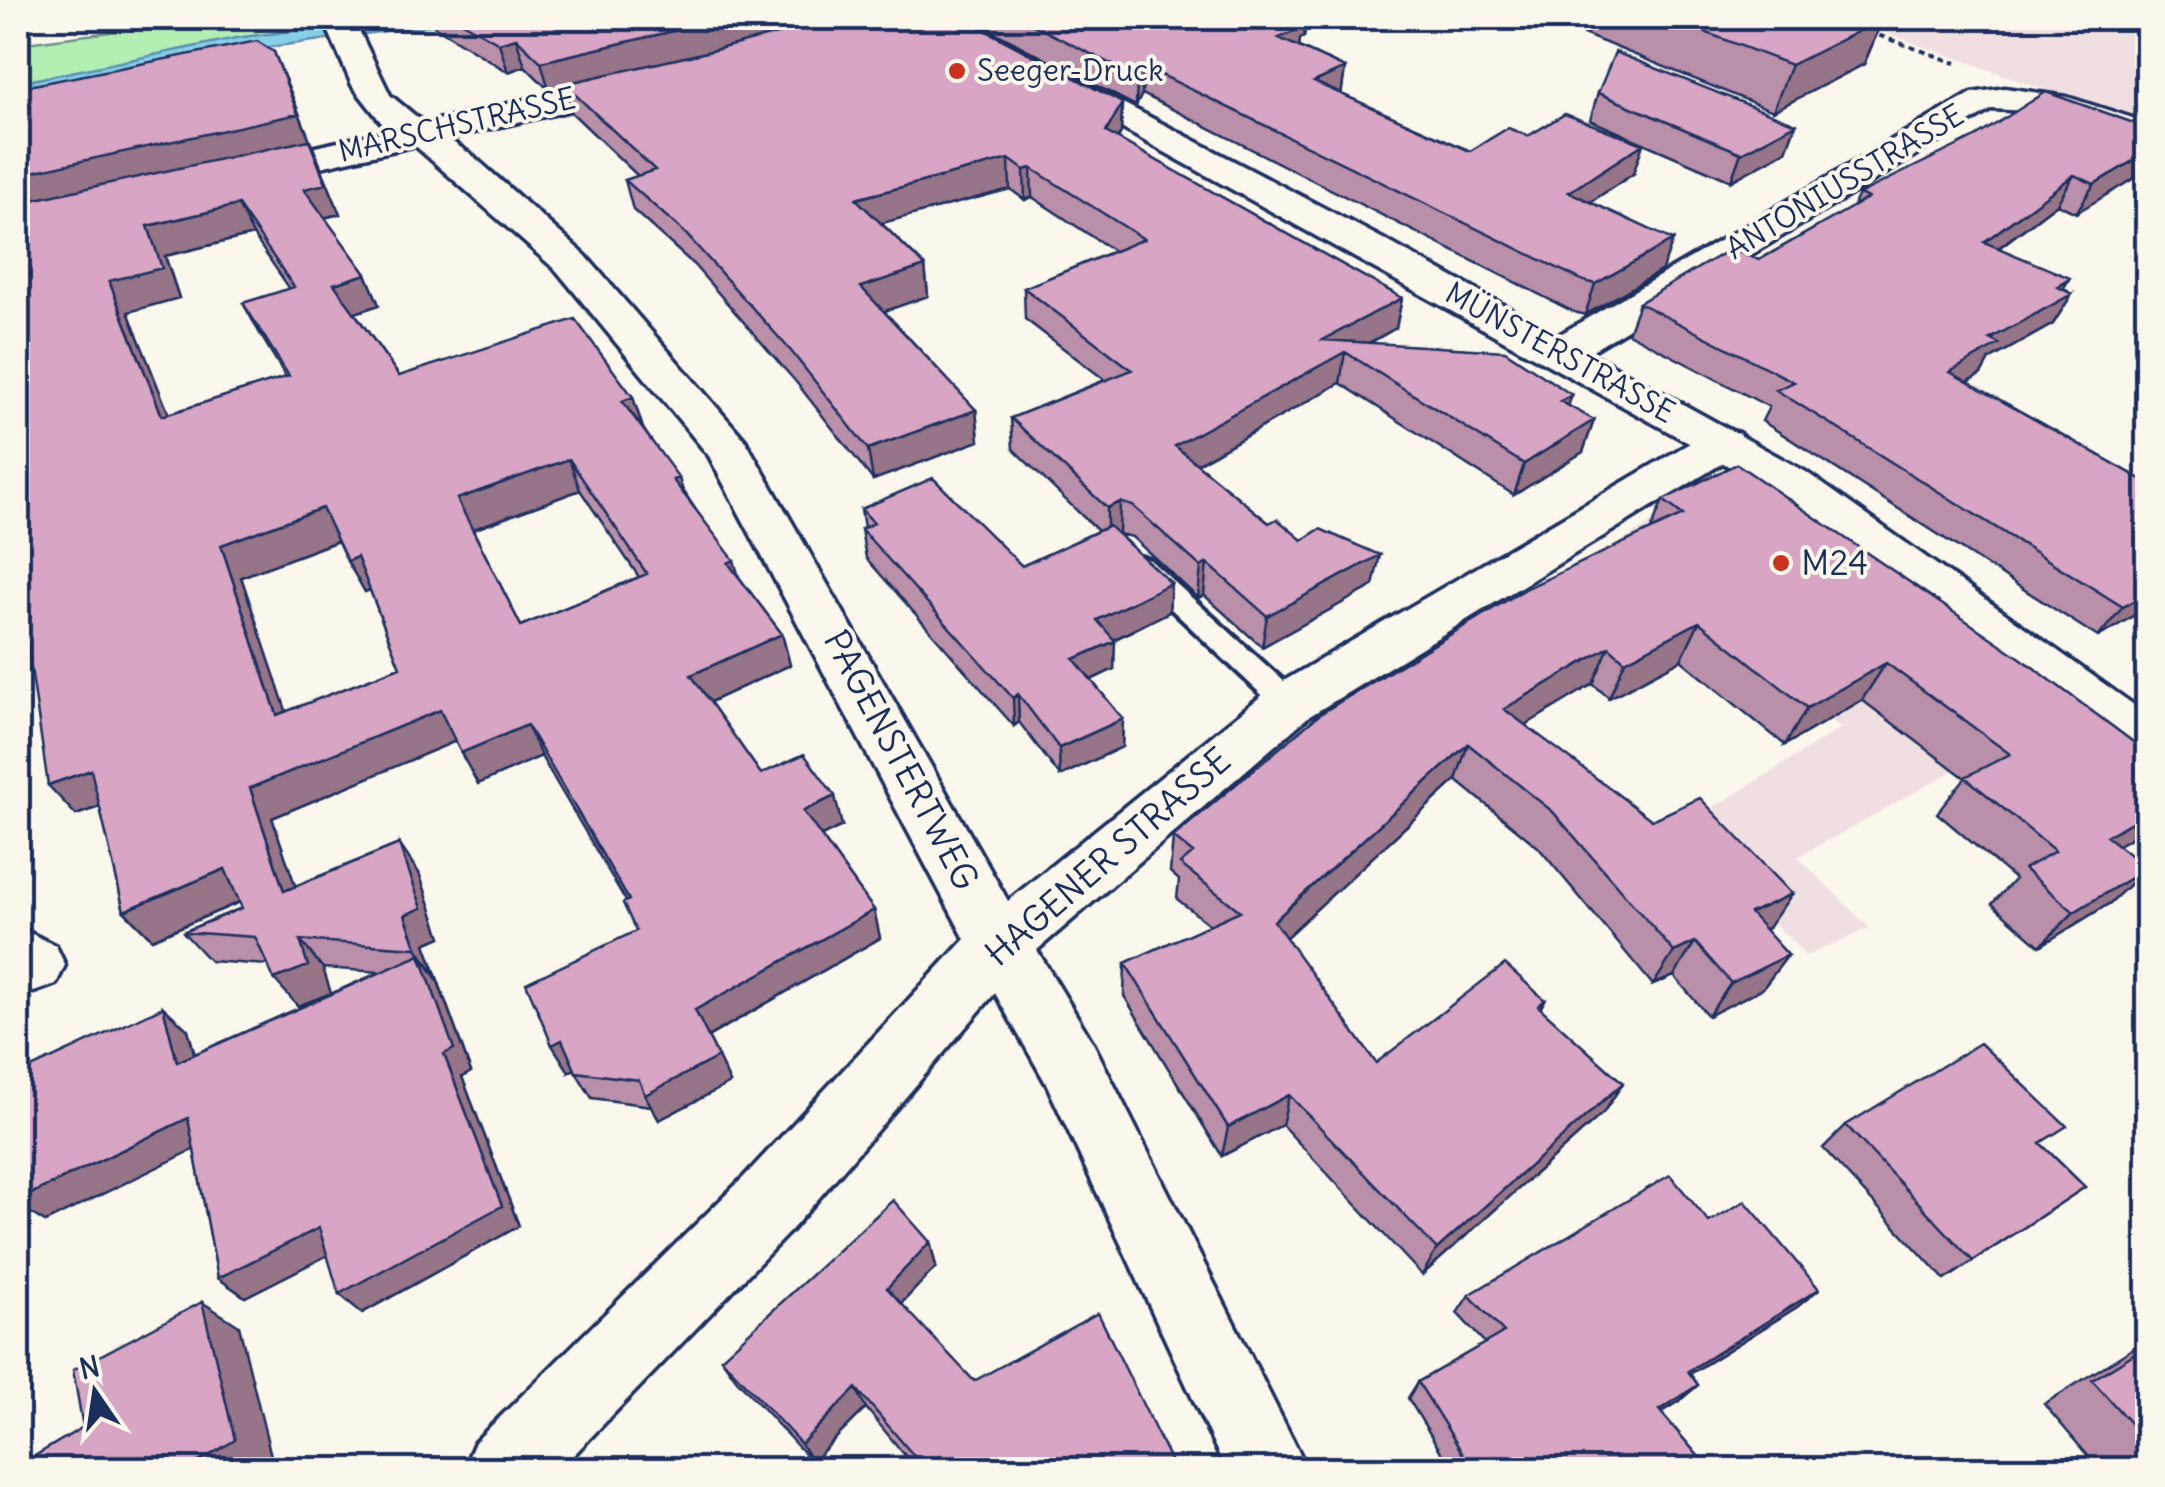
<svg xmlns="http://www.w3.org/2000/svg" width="2165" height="1487" viewBox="0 0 2165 1487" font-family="Delius,sans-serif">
<rect width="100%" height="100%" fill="#fbf7ec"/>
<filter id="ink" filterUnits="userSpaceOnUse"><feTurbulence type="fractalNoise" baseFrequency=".01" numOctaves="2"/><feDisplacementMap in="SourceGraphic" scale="20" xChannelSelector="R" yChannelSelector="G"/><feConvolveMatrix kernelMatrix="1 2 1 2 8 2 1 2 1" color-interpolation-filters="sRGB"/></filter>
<g filter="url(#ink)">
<path fill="#f0dfe0" d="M1844,18H2147V126Z
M1701,493L2038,724L1798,857L1869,928L1806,956L1682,827L1841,728L1607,550Z"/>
<path fill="#b3eeb3" stroke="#678e88" stroke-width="2.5" d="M218,18H289L295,30L18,83V44Z"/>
<path fill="#86cfe7" stroke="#5b8fb0" stroke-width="2.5" d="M395,18H481L191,58L18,95V83L236,38Z"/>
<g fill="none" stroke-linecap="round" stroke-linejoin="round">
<defs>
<path id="service" d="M1141,557L1150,560L1299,695L1304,703L1299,711H1279L1132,572L1128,566L1132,560Z"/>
<path id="minor" d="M2005,88L2067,97L2148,123V145L2046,112L1992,109L1575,361L1560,365L1545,361L1539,352L1545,343L1972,93Z
M419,124L431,127L473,156L585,255L745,440L1008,901L1270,689L1707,433L1723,429L1739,433L1745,443L1739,453L1308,717L1037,950L1093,1043L1308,1470H1226L1047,1085L995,993L793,1228L559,1470H463L475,1442L743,1178L965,939L709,456L557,271L402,134L407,127Z
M18,927L56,946L65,965L56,984L34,992L18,986Z"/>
<path id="tertiary" d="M323,18H353L390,95L424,123L641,74L657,84L641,94L242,185L229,182L224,174L229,166L388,131L352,85Z
M923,18H960L1389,242L1806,472L2148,715V765L2129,759L1774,494L1707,453Z"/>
</defs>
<use href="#service" stroke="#1b2f5e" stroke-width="8"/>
<use href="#minor" stroke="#1b2f5e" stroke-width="7"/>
<use href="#tertiary" stroke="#1b2f5e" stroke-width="7"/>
<path stroke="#1b2f5e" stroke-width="4" stroke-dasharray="6 5" stroke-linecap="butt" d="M1869,32L1956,63"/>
<use href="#service" fill="#fbf7ec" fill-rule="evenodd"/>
<use href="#minor" fill="#fbf7ec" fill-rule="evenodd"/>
<use href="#tertiary" fill="#fbf7ec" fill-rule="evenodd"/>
</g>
<path fill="#ba8fa9" stroke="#1b2f5e" stroke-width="2.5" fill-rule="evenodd" d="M431,18H962L1122,103L1121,132L1118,139L1402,298L1396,328L1370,343L1568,406L1594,420L1583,452L1514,495L1340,383L1197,464L1269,523L1302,540L1373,586L1262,647L1204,595L1198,598L1132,537L1118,534L1171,583L1169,612L1114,640V669L1091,680L1123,719L1122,747L1060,776L1019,722L1014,726L866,558L861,529L864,528L861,509L1022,566L1098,531L1013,449L1011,418L1105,380L1025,319L1024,288L1114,251L1032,197L1025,200L1010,189L881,223L925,266L928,296L884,311L976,410L979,441L873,480L796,382L692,263L633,210L625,180L638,176L572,113L565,86L549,90L525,66L508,72L434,26Z
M967,18H1335L1305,29L1304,37L1300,39L1299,47L1345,68L1341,94L1470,151L1633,174L1590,202L1662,270L1585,315L1574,312L1142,94L1136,106Z
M1544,18H1879L1883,19L1864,64L1773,111Z
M286,81L340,214L324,218L366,274L379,305L355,313L399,376L643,428L739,577L782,634L790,665L710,702L761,774L842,826L821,836L874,910L880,938L708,1037L730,1083L659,1120L651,1106L592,1098L574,1069L569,1072L636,931L626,901L541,756L478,784L455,741L272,818L295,886L399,844L419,873L441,937L425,944L471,1072L462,1077L519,1226L362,1313L327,1255L245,1297L218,1278L194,1149L45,1222L188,1030L195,1054L380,972L323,968L298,1006L268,965L210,961L183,932L242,908L240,902L152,939L124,911L100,807L76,815L32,674L18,658V494L20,493L18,88ZM253,235L290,289L243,303L260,334L286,377L168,414L128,312L179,298L165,256ZM580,490L639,577L521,626L473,530ZM338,541L365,592L370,590L400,667L286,712L241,577Z
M1598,93L1796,124L1786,151L1731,181L1590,120Z
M2148,128L2076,213L2057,204L1999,248L2072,294L2053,324L1989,360L1981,374L1968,382L2148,483V612L2143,610L2098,637L1762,421L1769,407L1628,333L1639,303L1759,260L1853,207L1859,194Z
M1663,500L2148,753V828L2118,845L2110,903L2040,946L1992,904L2015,879L1937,813L1965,778L1862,700L1785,745L1681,660L1609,698L1593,684L1525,725L1768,928L1765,930L1788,955L1763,988L1708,1016L1674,976L1653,985L1538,847L1456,780L1285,938L1376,1063L1545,1000L1540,1009L1623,1083L1603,1113L1422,1275L1282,1125L1222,1156L1124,996L1125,963L1210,925L1177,899L1179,880L1170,872L1173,837L1651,530Z
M2148,977V993L2138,985Z
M1846,1125L2042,1145L2085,1187L1945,1280L1823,1148Z
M1709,1222L1819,1289L1797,1307L1690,1374L1698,1385L1679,1401L1661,1412L1710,1470H1452L1408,1398L1418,1382L1485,1343L1457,1313L1469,1295Z
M930,1242L936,1267L901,1304L974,1381L1175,1470H917L866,1408L812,1462L736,1379L721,1358Z
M2148,1339V1470H2100L2044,1404Z"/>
<path fill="#977489" stroke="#1b2f5e" stroke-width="2.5" d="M729,18H848L549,90L541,62Z
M1289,18H1335L1305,29L1304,37L1300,39L1298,57L1276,66L1282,20Z
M1883,19L1864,64L1773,111L1791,65Z
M516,38L525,66L508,72L499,43Z
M274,52L340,214L318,219L304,189L18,209V175Z
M1143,66L1142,94L1136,106L1137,77Z
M1345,68L1341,97L1314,82Z
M1122,103L1121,132L1105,162L1106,132Z
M1796,124L1786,151L1731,181L1741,153Z
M1643,144L1633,174L1560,222L1569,192Z
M2148,152V170L2076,213L2094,184Z
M1009,159L1010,189L860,229L856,199Z
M1031,168L1032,197L1025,200L1024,170Z
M2074,175L2057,204L1967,271L1984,242Z
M238,205L253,235L165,256L179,298L128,312L182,447L162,416L109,281L148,226Z
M1673,240L1662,270L1585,315L1595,284Z
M925,266L928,296L865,318L861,287Z
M366,274L379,305L349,315L334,284Z
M2070,278L2054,303L2072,294L2053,324L1989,360L1981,374L1932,402L1950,372Z
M1402,298L1396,328L1348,354L1345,352L1340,383L1173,477L1175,446L1323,340Z
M1572,395L1561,426L1560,401Z
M633,397L643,428L622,401Z
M976,410L979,441L873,480L868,449Z
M1594,420L1583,452L1514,495L1524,464Z
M569,459L580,490L471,530L457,499Z
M679,478L688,509L673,480Z
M1120,502L1119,533L1107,540V508Z
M322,508L340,540L241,577L298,746L277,715L221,545Z
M1380,555L1373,586L1262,647L1267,616Z
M357,557L374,588L365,592L347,561Z
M734,560L743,591L728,563Z
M1207,563L1204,595L1198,598L1201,567Z
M1171,583L1169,612L1096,648L1097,620Z
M2148,592V605L2143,610L2098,637L2123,607Z
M1699,622L1681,660L1609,698L1625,661Z
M782,634L790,665L701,706L691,675Z
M27,641L36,679L18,658V644Z
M1115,641L1114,669L1074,688V659Z
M1609,647L1593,684L1491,746L1504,709Z
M1886,663L1862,700L1785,745L1807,708Z
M1018,694L1019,722L1014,726L1013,698Z
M440,710L456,741L272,818L307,920L284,891L250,788Z
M1123,719L1122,747L1060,776L1059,748Z
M527,725L541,756L478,784L461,753Z
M1468,744L1456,780L1267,955L1274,921Z
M91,770L118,800L76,815L48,785Z
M835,796L842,826L811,841L803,811Z
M2148,813V828L2072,871L2106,836Z
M399,844L419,873L441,937L425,944L436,976L417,948L405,915Z
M2147,868L2110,903L2040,946L2074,912Z
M225,869L249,898L152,939L124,911Z
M1792,894L1768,928L1727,947L1750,913Z
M874,910L880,938L707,1037L695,1010Z
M300,940L323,968L331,993L298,1006L274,979Z
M1695,942L1674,976L1653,985L1674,952Z
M420,955L437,979L471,1072L462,1077L519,1226L362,1313L339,1294L444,1054Z
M1788,955L1763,988L1708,1016L1731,983Z
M163,1007L188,1030L202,1085L177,1062Z
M562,1040L579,1066L569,1072L552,1045Z
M718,1057L730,1083L659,1120L645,1095Z
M1623,1083L1603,1113L1422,1275L1437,1249Z
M1289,1095L1282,1125L1222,1156L1228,1127Z
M188,1118L213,1140L45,1222L18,1205V1200Z
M319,1228L342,1248L245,1297L218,1278Z
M930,1242L936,1267L894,1311L887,1288Z
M1819,1289L1797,1307L1669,1387L1688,1371Z
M202,1302L239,1326L272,1460L256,1470H185Z
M1698,1385L1679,1401L1641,1425L1659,1410Z
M856,1388L866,1408L812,1462L801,1444Z"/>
<path fill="#d8a6c4" stroke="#1b2f5e" stroke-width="2.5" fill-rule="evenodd" d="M455,18H729L541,62L516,38L499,43Z
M839,18H962L1122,103L1106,132L1402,298L1323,340L1505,351L1572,395L1560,401L1594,420L1524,464L1345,352L1175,446L1269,523L1277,519L1302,540L1320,529L1380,555L1267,616L1207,563L1201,567L1133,506L1120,502L1107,508L1011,418L1132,370L1024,288L1144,239L1031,168L1024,170L1009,159L856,199L925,266L861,287L976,410L868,449L791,351L685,233L625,180L655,170L564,84L703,53Z
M1019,18H1289L1282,20L1301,29L1279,38L1345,68L1314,82L1470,151L1508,128L1528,136L1565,114L1643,144L1569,192L1673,240L1595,284L1584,281L1143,66L1137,77Z
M1668,18H1879L1883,19L1791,65Z
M257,41L274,52L298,114L18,175V88Z
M1615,52L1796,124L1741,153L1598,93Z
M2046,92L2148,128V152L2094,184L2074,175L1984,242L2070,278L2058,287L2072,294L1990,339L1999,344L1950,372L2148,483V592L2123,607L1776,390L1794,382L1639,303L1732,248L1759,260L1868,198L1859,194L1977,136Z
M309,140L326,184L304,189L366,274L334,284L399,376L575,319L633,397L622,401L679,478L673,480L734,560L728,563L782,634L691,675L761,774L804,754L835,796L803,811L874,910L695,1010L718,1057L645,1095L639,1080L576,1072L562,1040L552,1045L526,983L636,931L623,903L629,900L527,725L461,753L440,710L250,788L284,891L399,844L422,908L405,915L417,948L300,940L308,966L274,979L255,937L183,932L242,908L225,869L124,911L91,770L48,785L27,641L18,644V494L20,493L18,485V203ZM238,205L294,287L243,303L289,376L162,416L109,281L162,268L148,226ZM569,459L647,574L521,626L457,499ZM322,508L347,561L357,557L400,667L277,715L221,545Z
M1737,464L2022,659L2148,753V813L2106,836L2147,868L2074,912L2024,869L2055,851L1965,777L2010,754L1886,663L1807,708L1699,622L1625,661L1609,647L1504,709L1652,820L1700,798L1792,894L1750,913L1788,955L1731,983L1695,942L1674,952L1553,812L1468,744L1274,921L1376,1063L1505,964L1545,1000L1538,1006L1623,1083L1437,1249L1289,1095L1228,1127L1125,963L1240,911L1180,864L1193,853L1173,837L1320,714L1527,588L1683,515L1663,500Z
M933,478L1022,566L1109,526L1171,583L1097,620L1115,641L1074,659L1123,719L1059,748L1018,694L1013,698L861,529L874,523L861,509Z
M420,955L454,1049L444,1054L502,1206L339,1294L319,1228L218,1278L188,1118L18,1200V1074L163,1007L177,1062Z
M1980,1043L2067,1126L2040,1143L2085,1187L1973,1261L1846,1125Z
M1670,1175L1709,1222L1745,1201L1819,1289L1688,1371L1698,1385L1659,1410L1710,1470H1473L1418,1382L1504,1332L1469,1295Z
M893,1200L930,1242L887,1288L974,1381L1098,1313L1175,1470H926L856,1388L801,1444L721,1358Z
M202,1302L235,1440L185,1470H18V1466L83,1427L73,1370Z
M2148,1345V1443L2092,1380Z"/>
</g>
<g fill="#c8321e" stroke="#fbf7ec" stroke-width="4">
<circle cx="957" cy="71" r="10"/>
<circle cx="1781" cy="563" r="10"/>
</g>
<g text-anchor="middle" stroke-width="8" stroke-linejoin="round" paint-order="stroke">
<g font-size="30" fill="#1b2f5e" stroke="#fbf7ec" text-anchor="start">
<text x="977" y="81">Seeger-Druck</text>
</g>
<g font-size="30" fill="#1b2f5e" stroke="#fbf7ec">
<text transform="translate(457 125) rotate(-13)" y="10">MARSCHSTRASSE</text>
<text transform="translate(1845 182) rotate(-31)" y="10">ANTONIUSSTRASSE</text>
<text transform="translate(1560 353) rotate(29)" y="10">MÜNSTERSTRASSE</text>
</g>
<g font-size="35" fill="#1b2f5e" stroke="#fbf7ec" text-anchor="start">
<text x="1801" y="575">M24</text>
</g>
<g font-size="35" fill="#1b2f5e" stroke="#fbf7ec">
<text transform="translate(901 760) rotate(62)" y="12">PAGENSTERTWEG</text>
<text transform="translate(1108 857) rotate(-41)" y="12">HAGENER STRASSE</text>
</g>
</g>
<rect width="2165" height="1487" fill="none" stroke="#fbf7ec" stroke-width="60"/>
<rect x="30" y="30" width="2105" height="1427" fill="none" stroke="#1b2f5e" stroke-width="4" filter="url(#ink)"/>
<g transform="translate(95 1392) rotate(347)" stroke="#fbf7ec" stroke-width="8" paint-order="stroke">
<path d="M0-8L18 38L0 25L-18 38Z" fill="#1b2f5e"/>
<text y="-15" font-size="28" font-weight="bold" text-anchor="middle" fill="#1b2f5e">N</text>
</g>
</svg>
